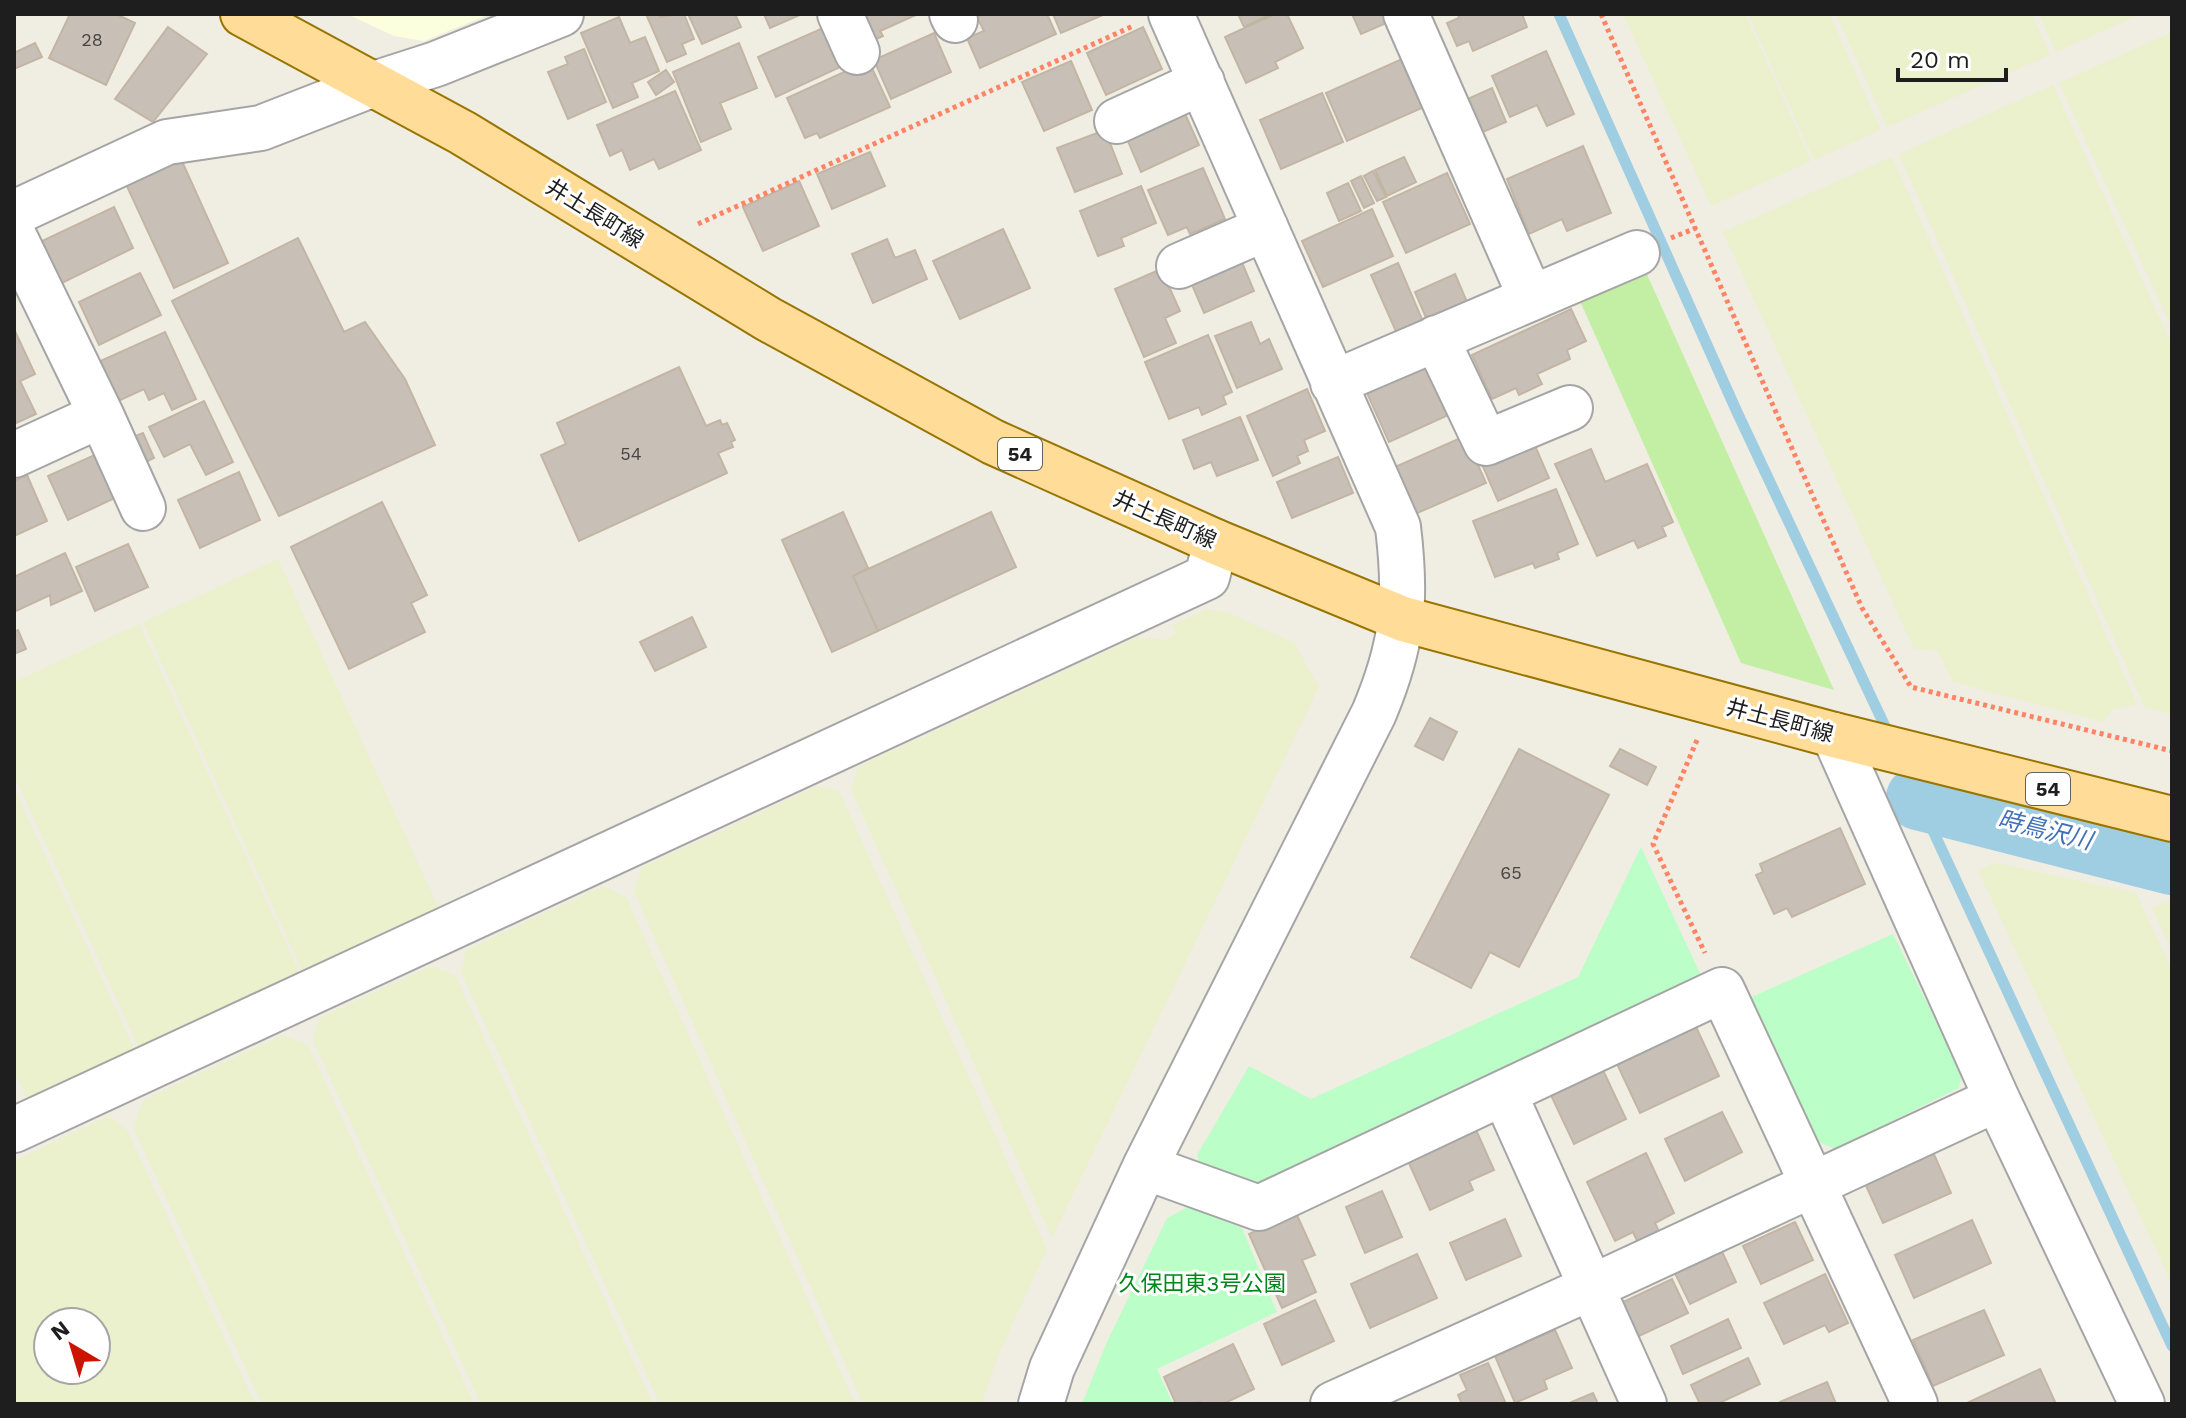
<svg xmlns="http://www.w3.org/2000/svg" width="2186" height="1418" viewBox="0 0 2186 1418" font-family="'Work Sans','Noto Sans JP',sans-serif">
<rect width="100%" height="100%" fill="#f0ede3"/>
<path fill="#fcffdd" d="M347,14H490L424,41L394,36Z"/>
<path fill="#ebf1cd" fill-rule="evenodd" d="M1623,14H1745L1811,161L1711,206Z
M1748,14H1829L1881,130L1814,160Z
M1836,14H2032L2050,55L1887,127Z
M2039,14H2141L2056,52Z
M2172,32V328L2059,83Z
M2053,85L2172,345V718L2169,714L2144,706L1899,154Z
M1892,157L2137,704L2112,710L2103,722L1953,682L1937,650L1914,649L1723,232Z
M278,559L440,911L304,974L143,622Z
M1207,609L1227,612L1294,643L1319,687L1052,1238L851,789L858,767L1137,637L1164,640L1177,634L1172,625Z
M139,624L301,976L140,1050L14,775V682Z
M817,786L839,791L1047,1249L1001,1349L981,1404H863L634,892L641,868Z
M14,788L136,1053L29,1103L14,1071Z
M1996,863L2136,893L2172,970V1284L1978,870Z
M603,886L626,897L855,1404H660L461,972L466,950Z
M2170,901H2172V951L2152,908Z
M431,966L455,975L653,1404H481L313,1041L319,1018Z
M283,1035L308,1045L474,1404H262L133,1127L143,1100Z
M109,1116L127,1130L255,1404H14V1161ZM48,1322H96V1370H48Z"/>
<path fill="#c2efa4" d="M1645,270L1834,690L1741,663L1580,301Z"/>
<path fill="#bcfec8" d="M1641,847L1704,982L1256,1193L1204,1181L1197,1155L1249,1066L1311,1099L1578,977Z
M1893,934L1962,1074L1959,1088L1835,1149L1814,1140L1747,999Z
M1192,1205L1242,1228L1277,1312L1157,1369L1173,1404H1082L1106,1344L1167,1218Z"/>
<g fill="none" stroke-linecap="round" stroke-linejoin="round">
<path stroke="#9fcde2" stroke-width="11" d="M1559,14L1737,412L1890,737
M1902,764L2172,1346"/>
<path stroke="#9fcde2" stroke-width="64" d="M1918,798L2172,863"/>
</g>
<path fill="#c8c0b6" stroke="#c3b5a4" stroke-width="2" d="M70,14H116L135,23L106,85L49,58Z
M646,14H659L660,17L684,14L694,39L682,44L686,54L667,62Z
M688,14H735L741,27L702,44Z
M764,14H802L770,28Z
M857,14H918L880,31L883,36L870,42Z
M983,14H1047L1056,34L980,68L967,38L984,31L977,17Z
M1053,14H1105L1061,33Z
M1238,14H1271L1244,27Z
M1275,14H1287L1303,48L1275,62L1278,68L1246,83L1225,37Z
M1352,14H1388L1391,21L1361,34Z
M1458,14H1522L1527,27L1473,51L1469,41L1457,46L1447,23L1459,18Z
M619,17L630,43L645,37L659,71L632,83L638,97L613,108L581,33Z
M168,27L207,54L153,122L115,99Z
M1143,27L1162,69L1106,95L1087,53Z
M823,28L840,67L776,97L758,57Z
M934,33L951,72L891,99L874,60Z
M35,43L42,57L14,69V53Z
M739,43L757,88L720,103L731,129L701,142L673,72Z
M584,49L606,102L568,119L548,72L568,64L565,57Z
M1546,51L1574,114L1547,126L1537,105L1510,117L1492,76Z
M1402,59L1424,107L1347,141L1326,93Z
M1071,61L1092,110L1044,131L1022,82Z
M855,67L858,75L872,68L890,107L820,138L817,133L805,138L787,98Z
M666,70L674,82L656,95L648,82Z
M1492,88L1506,122L1476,135L1461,102Z
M675,91L701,150L659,169L654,159L630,170L622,150L610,156L597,125Z
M1322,93L1343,142L1281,169L1260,120Z
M1182,107L1199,145L1141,172L1125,134Z
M1105,130L1122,174L1075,192L1057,148Z
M1583,146L1611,213L1567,231L1562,219L1529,234L1507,179Z
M870,152L885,186L832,209L817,174Z
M180,157L228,263L174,288L125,182Z
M1404,157L1416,182L1387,196L1375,170Z
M1203,168L1225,219L1190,234L1187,227L1168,235L1148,190Z
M1373,171L1386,197L1377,201L1364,176Z
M1447,173L1470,224L1406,253L1383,202Z
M1361,176L1374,203L1364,208L1351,181Z
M799,181L819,226L763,251L743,207Z
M1348,183L1361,211L1339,221L1327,193Z
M1141,186L1156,223L1121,238L1124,246L1098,256L1080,211Z
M114,207L133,248L60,284L40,242Z
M1372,209L1393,256L1323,287L1302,241Z
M1003,229L1030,288L960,319L933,261Z
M298,238L344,332L365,322L405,379L435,445L279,516L172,301Z
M887,239L895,258L915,250L927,279L873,303L852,254Z
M1238,253L1254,291L1204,313L1188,275Z
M1398,263L1424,324L1398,336L1371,275Z
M1161,269L1180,311L1165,318L1176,343L1144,357L1115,289Z
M140,273L161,315L99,345L79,302Z
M1455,274L1467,302L1427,320L1415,292Z
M1571,309L1586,341L1567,350L1570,359L1537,374L1542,384L1519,395L1516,388L1492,399L1472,355Z
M1251,322L1260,344L1269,339L1282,369L1237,388L1215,336Z
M14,329L35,374L20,381L36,414L14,424Z
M165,332L196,399L172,410L164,393L149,400L144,389L114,403L96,363Z
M1208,335L1232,392L1223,396L1226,404L1202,415L1199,407L1169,419L1145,362Z
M1433,363L1455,412L1389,442L1367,393Z
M679,367L706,426L720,420L722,425L727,423L735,440L731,442L733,447L718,453L727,473L579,541L541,455L566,444L557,423Z
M1307,389L1325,431L1304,440L1308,451L1297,456L1300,463L1273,476L1247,416Z
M204,401L233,462L206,475L190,444L164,457L149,427Z
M1240,417L1258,460L1217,476L1211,462L1194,469L1183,440Z
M143,433L154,458L139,465L128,439Z
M1465,436L1486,483L1415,514L1395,467Z
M1532,439L1549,478L1498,501L1481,462Z
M1591,449L1605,482L1647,464L1673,522L1662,527L1666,536L1638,548L1634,540L1597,556L1555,464Z
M99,453L119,496L68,520L48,476Z
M1338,457L1353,493L1292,518L1277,482Z
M239,472L260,520L200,548L178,500Z
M27,475L47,521L14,536V481Z
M1556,489L1578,544L1557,553L1559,559L1535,568L1533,563L1495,577L1473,521Z
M382,502L427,595L411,603L425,632L349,669L291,547Z
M843,512L868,568L853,576L878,631L832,652L782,540Z
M991,512L1016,567L878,631L853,576Z
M128,544L148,587L95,611L76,567Z
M65,553L82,591L51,605L50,595L14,612V577Z
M692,617L706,647L655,671L640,642Z
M18,630L26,649L14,654V632Z
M1430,718L1457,732L1443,760L1415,746Z
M1519,749L1609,795L1519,967L1490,952L1471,988L1411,957Z
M1620,749L1656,767L1647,785L1610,766Z
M1840,828L1865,884L1792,917L1787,908L1774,914L1756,875L1763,872L1760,864Z
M1696,1027L1719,1076L1640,1113L1617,1064Z
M1601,1066L1626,1119L1574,1144L1549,1091Z
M1722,1112L1742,1152L1685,1181L1665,1139Z
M1476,1130L1494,1170L1469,1181L1473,1190L1430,1210L1408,1161Z
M1932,1150L1951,1193L1883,1223L1863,1179Z
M1646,1153L1674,1213L1655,1223L1660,1234L1638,1243L1633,1232L1615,1241L1587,1182Z
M1382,1191L1402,1237L1365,1253L1346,1207Z
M1296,1213L1315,1255L1302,1260L1316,1292L1282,1308L1249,1234Z
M1505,1219L1521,1256L1466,1280L1450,1243Z
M1972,1220L1991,1263L1914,1298L1895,1255Z
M1795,1222L1813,1260L1761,1284L1743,1246Z
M1719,1245L1736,1282L1690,1304L1672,1267Z
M1417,1254L1437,1298L1370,1328L1351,1284Z
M1825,1274L1848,1323L1829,1332L1825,1325L1784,1344L1764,1303Z
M1672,1279L1688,1313L1637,1337L1621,1303Z
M1315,1300L1334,1341L1282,1365L1264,1324Z
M1984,1310L2004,1355L1933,1386L1913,1340Z
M1728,1319L1741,1348L1683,1374L1671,1346Z
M1555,1330L1572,1368L1544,1380L1547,1389L1515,1403L1495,1356Z
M1233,1344L1254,1389L1223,1404H1202L1201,1402L1176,1404L1164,1377Z
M1748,1358L1760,1384L1717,1404H1700L1691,1385Z
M1488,1363L1506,1404H1462L1458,1395L1467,1390L1460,1375Z
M2040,1369L2056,1404H1965Z
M1827,1382L1836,1404H1780V1402Z
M1593,1393L1598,1404H1567Z"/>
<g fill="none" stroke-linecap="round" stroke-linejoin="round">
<defs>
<path id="minor" d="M840,14L857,52
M952,14L955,20
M1406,14L1531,298
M1117,121L1202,82
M14,213L167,142L261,128L374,84L436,64L561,14
M14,236L101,415L14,455
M1179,266L1266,228
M1436,338L1486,443L1570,408
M1333,383L1637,253
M101,415L143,508
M1834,735L1997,1099L2142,1404
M1504,1093L1644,1404
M14,1130L1207,577L1216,542
M1145,1167L1259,1208L1722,990L1915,1404
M1041,1404L1052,1368L1145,1167L1374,713C1403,644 1407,601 1398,527L1171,14
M1333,1404L1592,1287L1997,1099"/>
<path id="major" d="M243,14L463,133L768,319L993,442L1216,542L1403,619L1834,735L2172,819"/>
</defs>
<use href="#minor" stroke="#a5a5a5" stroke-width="48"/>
<use href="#major" stroke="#987400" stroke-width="48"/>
<path stroke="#ff8465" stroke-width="5" stroke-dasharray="4 4" stroke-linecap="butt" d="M1601,14L1862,608L1911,687L2172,751
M698,224L1133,26
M1671,238L1696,228
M1697,740L1653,844L1705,953"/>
<use href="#minor" stroke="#fff" stroke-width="44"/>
<use href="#major" stroke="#fd9" stroke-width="44"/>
</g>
<g text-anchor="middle" stroke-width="6" stroke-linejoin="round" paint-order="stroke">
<g font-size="18" fill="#484644">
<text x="92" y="46">28</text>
<text x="631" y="460">54</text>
<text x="1511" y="879">65</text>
</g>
<g fill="#fff" stroke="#626262" stroke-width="2">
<rect x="998" y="438" width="44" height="32" rx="6"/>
<rect x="2026" y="773" width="44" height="32" rx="6"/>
</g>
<g font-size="20" font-weight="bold" fill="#1e1e1e">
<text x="1020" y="461">54</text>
<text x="2048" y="796">54</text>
</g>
<g font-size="22" fill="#1e1e1e" stroke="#fff">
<text transform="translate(595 213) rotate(32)" y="8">井土長町線</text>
<text transform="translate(1165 519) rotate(24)" y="8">井土長町線</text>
<text transform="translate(1780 720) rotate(15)" y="8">井土長町線</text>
</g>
<g font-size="22" fill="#018719" stroke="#fff">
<text x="1202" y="1291">久保田東3号公園</text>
</g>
<g font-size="24" font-style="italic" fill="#4271b7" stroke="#fff">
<text transform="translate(2045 830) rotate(14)" y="8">時鳥沢川</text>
</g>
</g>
<rect width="2186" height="1418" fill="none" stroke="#1e1e1e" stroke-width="32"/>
<g transform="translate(72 1346) rotate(322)"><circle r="38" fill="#ffffff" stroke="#a5a5a5" stroke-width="2"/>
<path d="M0-6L14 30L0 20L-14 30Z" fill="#cc1300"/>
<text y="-12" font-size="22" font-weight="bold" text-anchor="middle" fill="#1e1e1e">N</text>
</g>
<path d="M1898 68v12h108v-12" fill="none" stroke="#1e1e1e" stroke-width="4"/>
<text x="1910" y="68" font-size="24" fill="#1e1e1e" stroke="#ffffff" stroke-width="6" paint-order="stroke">20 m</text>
</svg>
